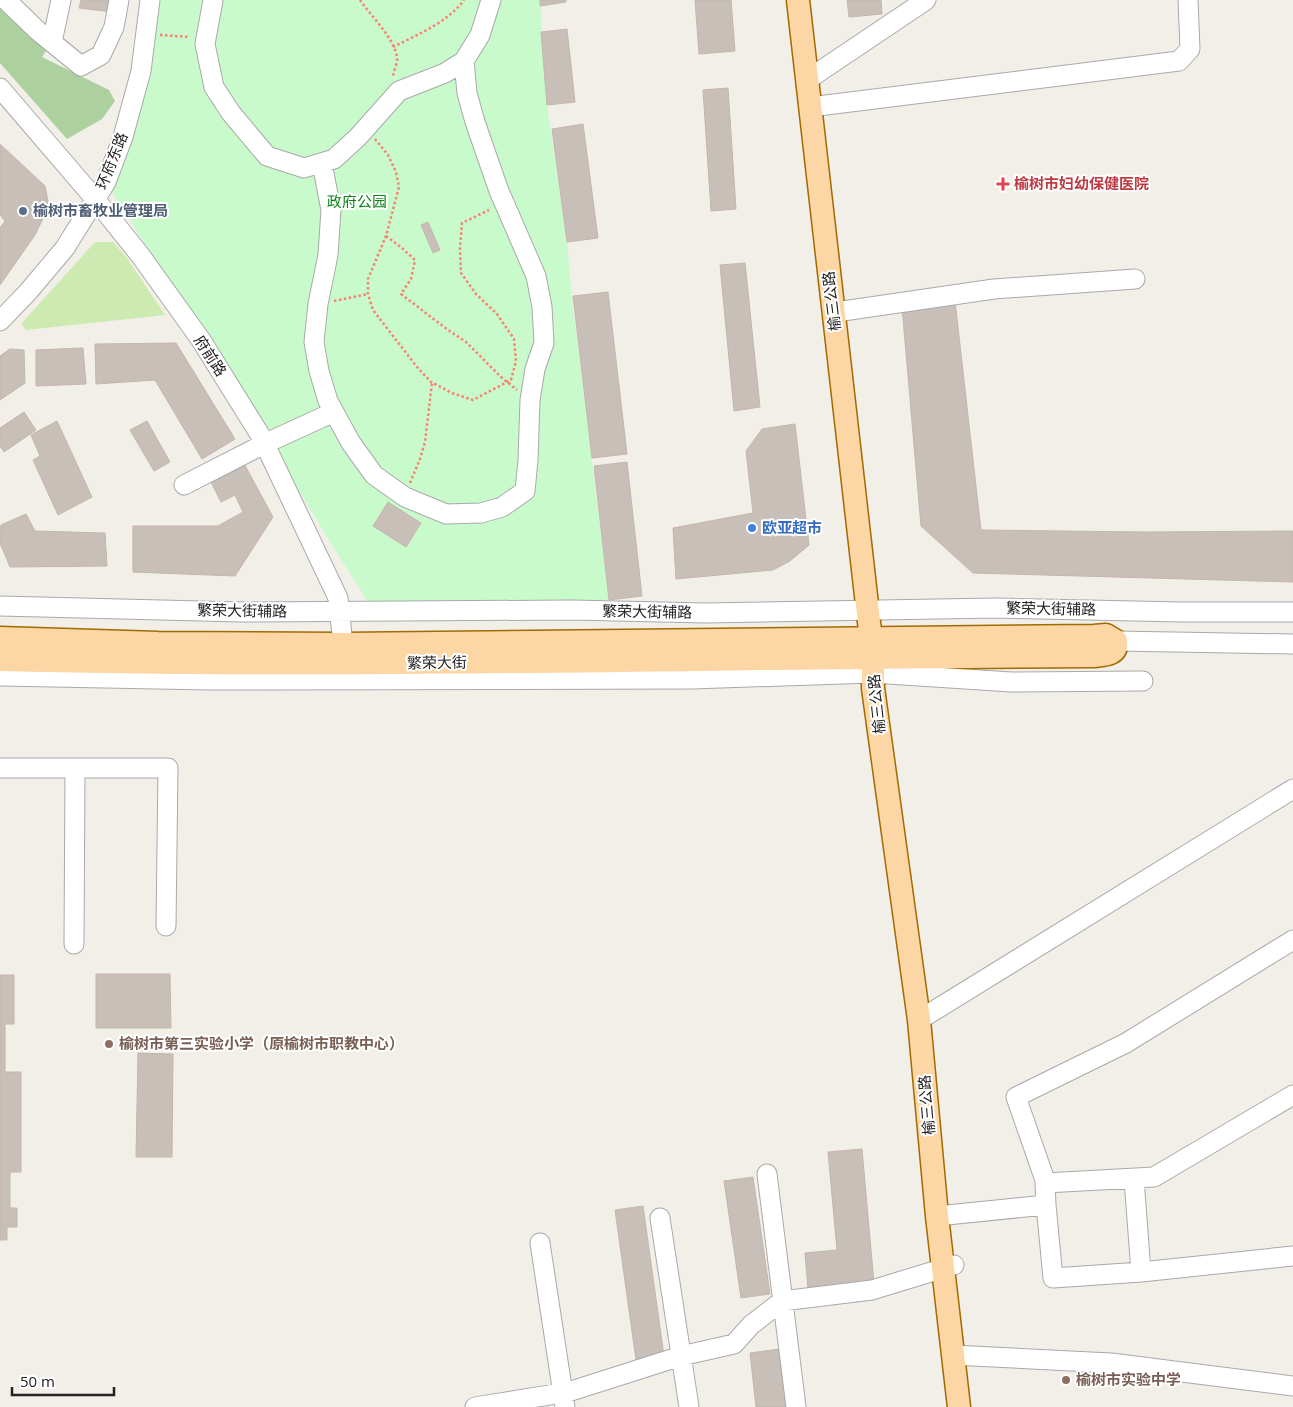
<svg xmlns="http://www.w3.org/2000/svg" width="1293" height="1407" viewBox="0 0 1293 1407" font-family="'Open Sans','Noto Sans SC',sans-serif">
<rect width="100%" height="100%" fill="#f2efe9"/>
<path fill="#cdebb0" d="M95,242H113L127,258L165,315L26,330L21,324Z"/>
<path fill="#add19e" d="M0,5L48,47L42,57L109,90L115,101L102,119L67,139L0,63Z"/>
<path fill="#c8facc" d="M147,0H540L547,105L567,242L572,299L609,599L611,600L576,603L369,604L106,182L123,137Z"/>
<path fill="#c7bfb8" stroke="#c4b6ab" d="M81,0H114L112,12L79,8Z
M540,0H566V2L540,6Z
M695,0H731L735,51L699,54Z
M847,0H881L882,14L849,17Z
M567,29L575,102L547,105L541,32Z
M728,88L736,209L711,211L703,90Z
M583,124L598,238L567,242L552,129Z
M0,144L45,186L49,206L35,235L0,285V228L5,221L0,215Z
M428,222L440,250L433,253L421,225Z
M745,263L760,407L734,411L720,265Z
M608,292L627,454L592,458L573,296Z
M955,301L981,530L1145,532L1293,531V582L973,573L921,526L902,307Z
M176,343L235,439L202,459L155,380L96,384L95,344Z
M83,348L86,384L36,386V350Z
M10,349L24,350L25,383L0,400V356Z
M24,412L36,430L4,452L0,446V428Z
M57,421L92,497L58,515L33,460L40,456L31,435Z
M147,421L170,462L154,471L130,430Z
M795,424L809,545L790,561L773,570L676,579L673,528L753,513L746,451L762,429Z
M241,458L273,517L235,576L133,572V526H218L243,512L235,495L221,502L208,476Z
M627,462L642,596L609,600L594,466Z
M388,502L421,523L406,547L373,526Z
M26,514L35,531L105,533L107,566L10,567L0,543L1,525Z
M96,974H170L171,1028H96Z
M0,975H14V1024H5V1072H21V1172H10V1208H17V1227H7V1240H0Z
M138,1053L173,1054L172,1157H136Z
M862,1149L874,1283L808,1289L805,1253L837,1250L828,1152Z
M753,1177L770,1294L741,1298L724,1181Z
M643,1206L664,1356L636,1360L615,1210Z
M780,1349L786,1407H756L750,1353Z"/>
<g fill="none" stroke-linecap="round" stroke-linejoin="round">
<defs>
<path id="minor" d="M6,0L38,31L81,66L101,55L114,27L119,0
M213,0L205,44L214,87L231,113L267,156L304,168L334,159L358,137L399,91L445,73L464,61L480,35L491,0
M52,42L61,0
M807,80L926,0
M0,88L96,200L140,255L201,340L262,438L338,598L343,644L342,659
M810,107L1179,61L1190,49L1188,0
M322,163L331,210L328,255L318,304L314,342L319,371L328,401L351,443L374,475L405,497L446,514L481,513L502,507L525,491L528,460L530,400L535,369L544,343L542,307L536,276L499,191L475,122L467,93L464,61
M843,311L994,289L1135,279
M0,321L28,292L65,248L106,182L123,137L141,71L150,0
M184,485L264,444L334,412
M0,606L241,612L572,610L705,613L996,608L1182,612H1293
M1116,641L1293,644
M0,676L210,680L692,679L873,673L1011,682L1143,681
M0,768H168L166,926
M74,944L75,768
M919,1020L1293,789
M767,1174L796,1407
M1046,1183L1016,1097L1126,1043L1293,940
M1046,1205L1053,1278L1141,1272L1134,1179
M937,1216L1046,1205L1045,1183L1154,1177L1293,1095
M660,1218L689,1407
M540,1243L565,1407
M1141,1272L1293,1256
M953,1355L1111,1363L1293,1386
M475,1407L568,1392L681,1356L734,1344L751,1325L782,1301L872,1290L954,1265"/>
<path id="major" d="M798,0L873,657V688L919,1020L937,1216L959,1407
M0,638L158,643L343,644L1094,636L1106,635L1116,641C1118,655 1105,655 1094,656C730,657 365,669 0,660"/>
</defs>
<use href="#minor" stroke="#a9a9a9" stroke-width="21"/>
<use href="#major" stroke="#a06b00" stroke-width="25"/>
<path stroke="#fa8072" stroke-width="2.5" stroke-dasharray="2.5 2.5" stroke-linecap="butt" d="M360,0C371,16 394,38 397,57C398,62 394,70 393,76
M160,35L190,37
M393,47C417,35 448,22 464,0
M375,139L388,155L396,172L399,187L386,236L368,279V294L373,310L417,367L431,382L452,393L473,400L511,380L516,361L514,339L497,314L476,294L461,273L460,248L462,223L489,210
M386,236L402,248L415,260L411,279L401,294L448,330L466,342L501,377L517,390
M334,301L368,294
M410,483L420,459L425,442L432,383"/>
<use href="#minor" stroke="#fff" stroke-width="19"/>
<use href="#major" stroke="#fcd6a4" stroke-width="22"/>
</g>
<path fill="#e0444e" stroke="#fff" stroke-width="2" d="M1000.5 176.5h5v5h5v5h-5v5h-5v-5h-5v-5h5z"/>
<circle fill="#5c6f8a" stroke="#fff" stroke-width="2" cx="23" cy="211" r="5"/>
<circle fill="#3f7fe0" stroke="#fff" stroke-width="2" cx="752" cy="528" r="5"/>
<g fill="#8d6e63" stroke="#fff" stroke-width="2">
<circle cx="109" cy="1044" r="5"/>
<circle cx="1066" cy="1380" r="5"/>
</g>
<g text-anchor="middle" stroke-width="4" stroke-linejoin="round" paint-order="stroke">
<g font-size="15" fill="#222" stroke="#fff">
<text transform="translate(112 161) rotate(-68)" y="5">环府东路</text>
<text transform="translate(832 301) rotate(-97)" y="5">榆三公路</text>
<text transform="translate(210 356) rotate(57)" y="5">府前路</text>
<text transform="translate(1051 609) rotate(1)" y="5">繁荣大街辅路</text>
<text transform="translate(242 611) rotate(1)" y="5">繁荣大街辅路</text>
<text transform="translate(647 612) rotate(1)" y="5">繁荣大街辅路</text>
<text transform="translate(437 663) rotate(-1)" y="5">繁荣大街</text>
<text transform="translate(877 704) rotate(-96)" y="5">榆三公路</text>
<text transform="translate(927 1105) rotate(-95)" y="5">榆三公路</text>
</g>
<g font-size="15" font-weight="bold" fill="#be3a42" stroke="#fff" text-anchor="start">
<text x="1014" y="189">榆树市妇幼保健医院</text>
</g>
<g font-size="15" fill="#0c8416" stroke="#fff">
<text x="357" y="207">政府公园</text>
</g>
<g font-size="15" font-weight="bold" fill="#4e5e75" stroke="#fff" text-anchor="start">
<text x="33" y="216">榆树市畜牧业管理局</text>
</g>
<g font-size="15" font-weight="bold" fill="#366cbe" stroke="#fff" text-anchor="start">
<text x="762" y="533">欧亚超市</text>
</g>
<g font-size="15" font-weight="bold" fill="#785e54" stroke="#fff" text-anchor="start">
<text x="119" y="1049">榆树市第三实验小学（原榆树市职教中心）</text>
<text x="1076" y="1385">榆树市实验中学</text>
</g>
</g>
<path d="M12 1387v8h102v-8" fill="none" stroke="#222222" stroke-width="2.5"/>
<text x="20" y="1387" font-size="15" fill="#222222" stroke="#ffffff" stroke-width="4" paint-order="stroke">50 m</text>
</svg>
